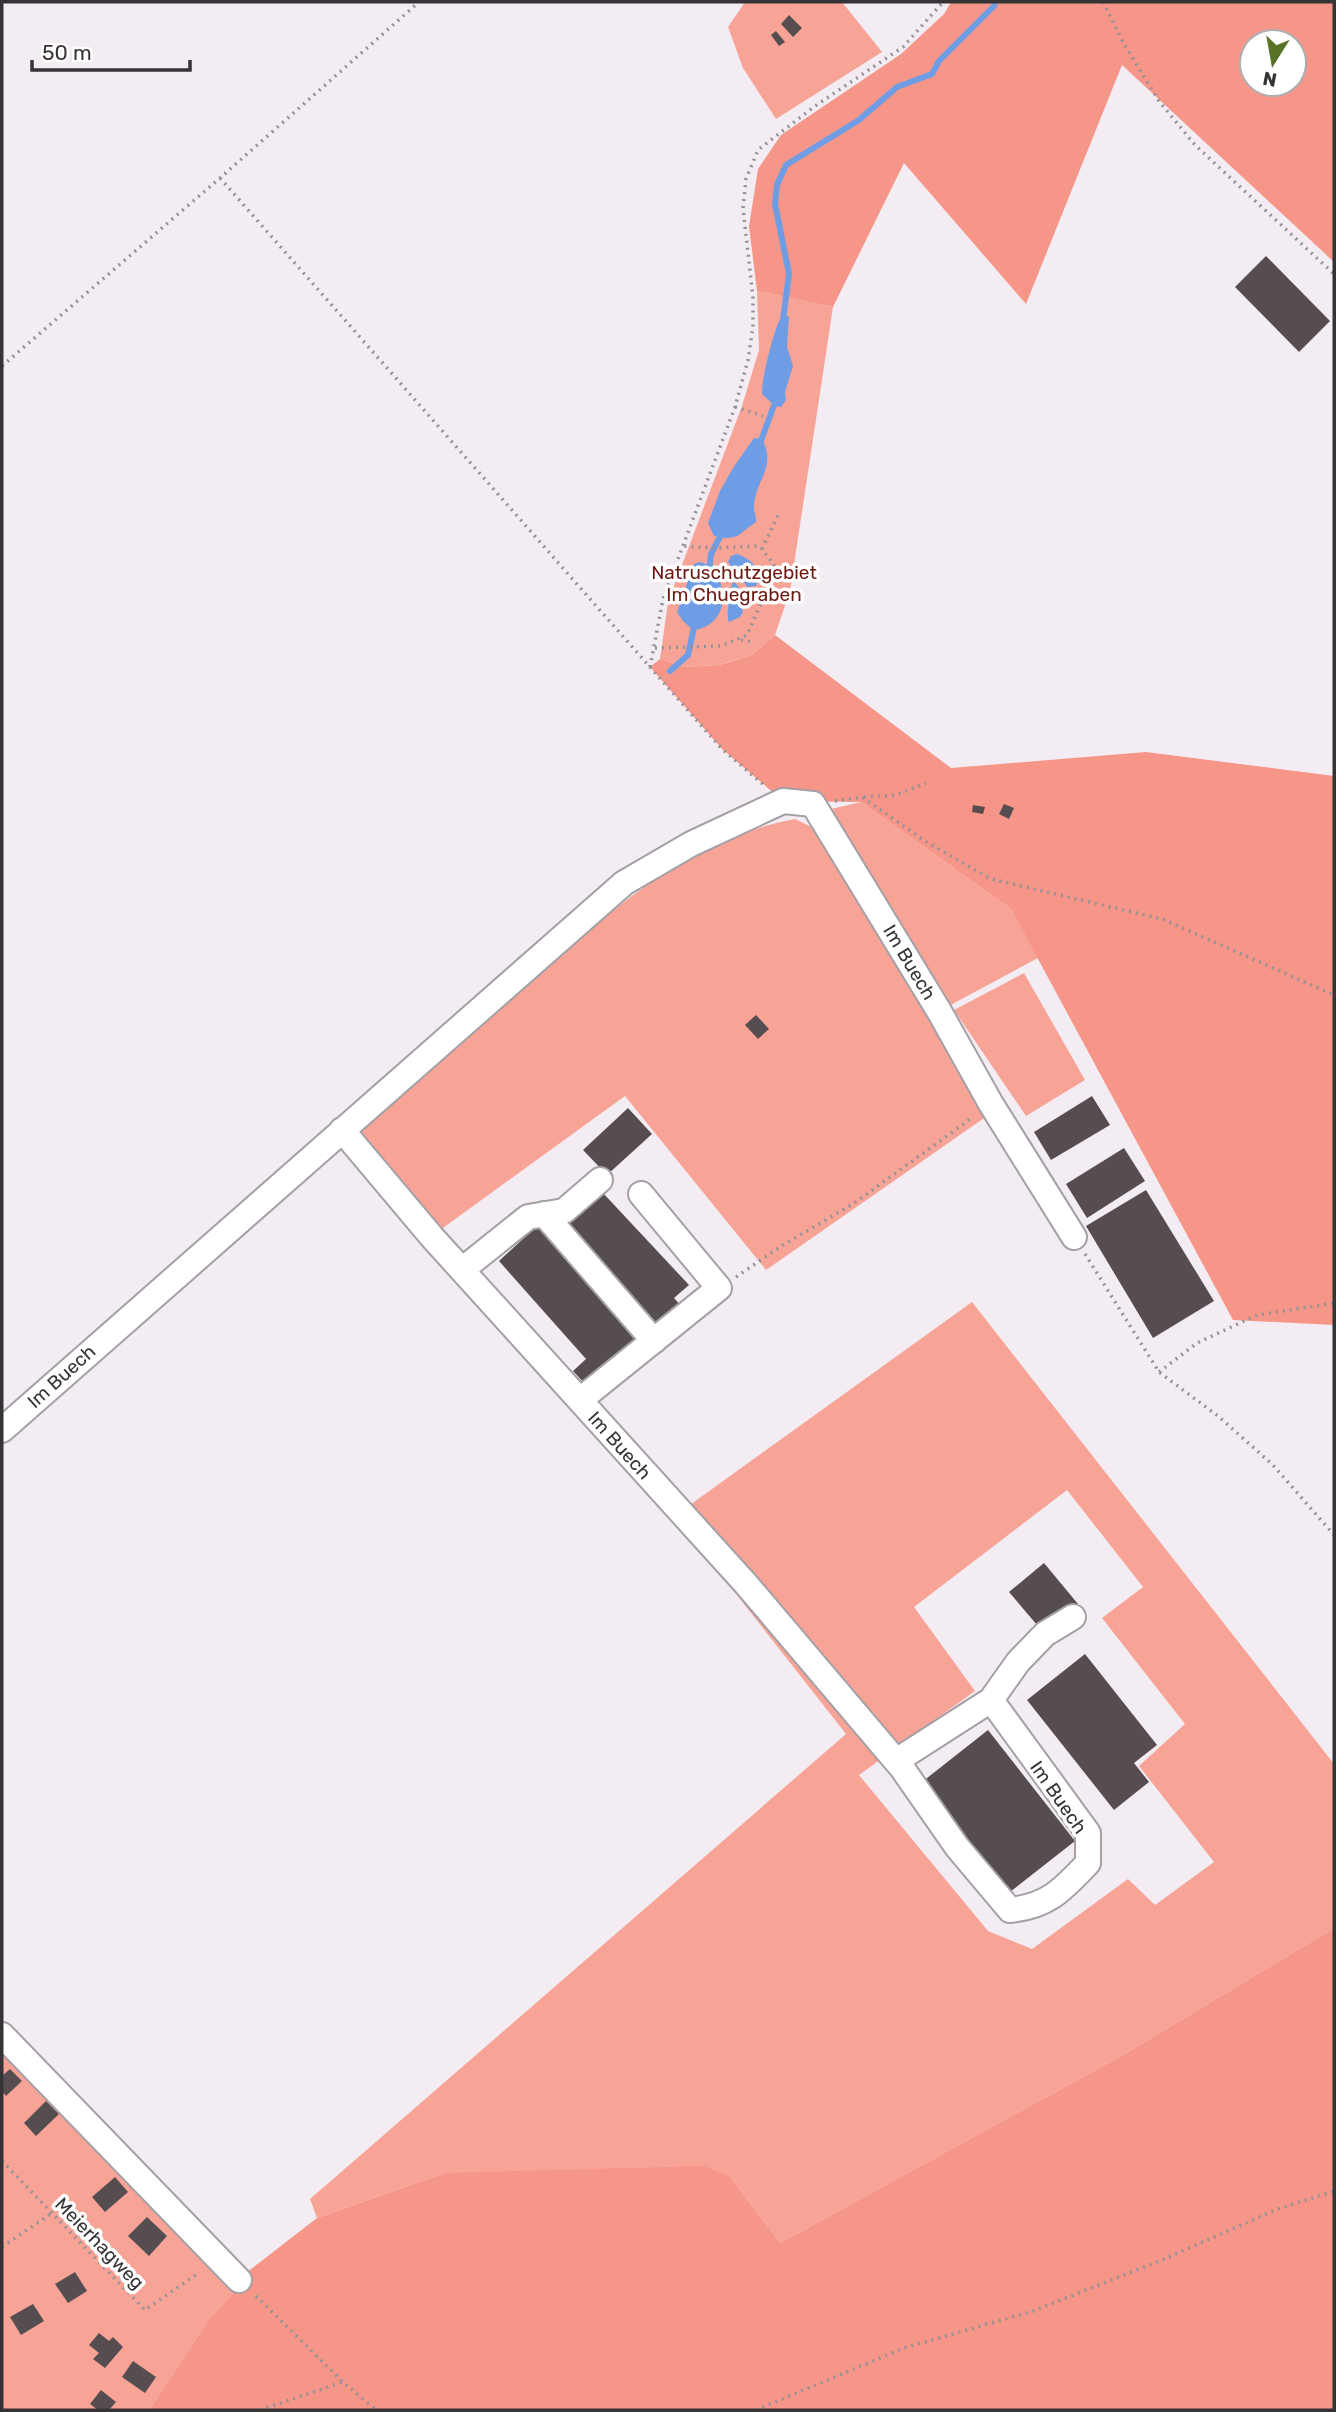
<svg xmlns="http://www.w3.org/2000/svg" width="1336" height="2412" viewBox="0 0 1336 2412" font-family="Rubik,sans-serif">
<rect width="100%" height="100%" fill="#f3ecf3"/>
<path fill="#f7a497" fill-rule="evenodd" d="M745,2H842L882,52L776,119L743,68L728,27Z
M757,291L833,307L790,591L775,635L752,655L718,665L684,667L660,659L668,602L742,406L759,350Z
M861,802L1011,909L1038,958L945,1008L827,810Z
M795,819L818,830L990,1114L766,1270L625,1096L436,1233L356,1140L360,1131C412,1086 463,1040 515,994C598,922 683,840 795,819Z
M1024,973L1085,1080L1026,1116L954,1010Z
M972,1302L1334,1764V1928L1123,2055L780,2243L730,2177L445,2173L317,2218L310,2199L846,1734L686,1530L687,1507ZM1067,1490L1143,1587L1102,1618L1185,1724L1139,1766L1214,1862L1155,1905L1128,1879L1032,1949L988,1931L859,1775L975,1691L914,1607Z
M2,2044L235,2291L209,2319L149,2410H2Z"/>
<path fill="#f69688" fill-rule="evenodd" d="M951,2H1334V262L1122,65L1026,304L904,163L833,307L757,291L749,226L758,169L781,135L901,54L944,14ZM1252,42H1294V84H1252Z
M775,635L951,768L1146,752L1334,776V1325L1233,1320L1011,909L861,802L783,801L722,749L650,667L660,659L684,667L719,665L752,655Z
M1334,1928V2410H149L209,2319L235,2291L242,2276L317,2218L445,2173L704,2166L730,2177L780,2243L1123,2055Z"/>
<path fill="#6e9de5" d="M783,314L789,317L787,347L793,366L785,392L786,400L781,407L775,406L762,394C761,381 775,323 783,314Z
M754,438L762,439C777,467 756,479 754,505C753,511 757,516 756,522C739,533 739,542 714,536L708,523L720,491L733,468Z
M737,554C752,559 763,570 756,586L747,587C742,577 735,572 728,562L731,556Z
M700,562L716,567C718,575 722,586 723,595C724,614 711,629 693,630L683,621L677,612L694,564Z
M732,583H736L742,595L739,601L743,612L740,617L729,622C725,615 731,593 732,583Z"/>
<g fill="none" stroke-linecap="round" stroke-linejoin="round">
<path stroke="#6e9de5" stroke-width="6" d="M783,320L789,274L775,204L777,185L786,165L859,120L897,87L932,74L939,61L994,6L995,2
M759,446L776,400
M709,572L711,554L722,533
M670,671L688,655L695,623"/>
</g>
<path fill="#564d50" d="M789,15L802,28L793,37L781,24Z
M776,31L785,42L779,46L771,35Z
M1266,256L1330,321L1299,352L1235,287Z
M1004,804L1014,808L1009,819L999,814Z
M973,805L985,807L983,814L972,812Z
M756,1015L769,1029L758,1039L745,1025Z
M1092,1096L1110,1125L1051,1160L1034,1132Z
M628,1108L652,1134L607,1175L583,1150Z
M1124,1148L1145,1181L1087,1218L1066,1184Z
M1146,1190L1214,1301L1153,1338L1086,1226Z
M603,1193L689,1285L674,1298L683,1308L656,1333L565,1224Z
M537,1226L643,1342L585,1384L573,1371L586,1359L499,1261Z
M1044,1563L1078,1604L1058,1620L1053,1613L1037,1625L1009,1592Z
M1085,1654L1157,1745L1134,1763L1149,1782L1114,1810L1027,1700Z
M988,1730L1075,1841L1010,1892L922,1782Z
M10,2069L22,2081L6,2096L2,2091V2076Z
M46,2101L59,2114L36,2136L24,2123Z
M115,2177L128,2192L105,2212L92,2197Z
M147,2217L167,2236L149,2256L128,2236Z
M75,2272L87,2291L68,2303L55,2284Z
M33,2304L44,2321L21,2335L10,2317Z
M99,2333L109,2341L113,2337L123,2347L105,2368L93,2359L99,2353L89,2345Z
M133,2361L156,2377L145,2393L122,2377Z
M101,2390L116,2402L109,2410H98L90,2404Z"/>
<g fill="none" stroke-linecap="round" stroke-linejoin="round">
<defs>
<path id="minor" d="M342,1130L432,1237L746,1584L896,1761L902,1768L957,1847L1010,1910C1049,1906 1063,1889 1088,1863V1833L991,1700L896,1761
M544,1214L654,1341
M463,1269L528,1217L564,1211L600,1180
M580,1400L719,1288L641,1194
M2,1430L624,883L691,844L783,801L813,804L939,1011L991,1104L1074,1237
M991,1700L1018,1662L1045,1634L1073,1617
M2,2035L239,2280"/>
</defs>
<use href="#minor" stroke="#a59fa6" stroke-width="28"/>
<path stroke="#969196" stroke-width="3.5" stroke-dasharray="2 5" stroke-linecap="butt" d="M1103,2L1124,44L1159,101L1195,145L1334,274
M220,178L722,749L765,786
M2,366L220,178L419,2
M735,407L763,416
M762,549L780,511
M741,640L752,642
M655,648L721,646L747,635L770,583L774,565L762,549L757,546L718,548L682,546
M650,667L663,599L735,407L748,360L753,327V298L743,208L746,179L758,150L815,106L903,47L943,2
M864,797L896,795L926,783
M835,801L862,797L928,843L991,879L1162,919L1334,995
M1085,1254L1159,1372L1218,1416L1273,1465L1334,1535
M736,1277L783,1245L853,1204L973,1117
M1159,1372L1197,1343L1257,1315L1334,1303
M2,2161L145,2310L200,2272
M2,2247L52,2213
M256,2296L343,2382L376,2410
M260,2410L343,2382
M756,2410L904,2348L1033,2311L1162,2260L1275,2210L1334,2191"/>
<use href="#minor" stroke="#fff" stroke-width="24"/>
</g>
<g text-anchor="middle" stroke-width="7" stroke-linejoin="round" paint-order="stroke">
<g font-size="19" fill="#6d1912" stroke="#fff">
<text x="734" y="579">Natruschutzgebiet<tspan x="734" dy="22">Im Chuegraben</tspan></text>
</g>
<g font-size="19" fill="#363336" stroke="#fff">
<text transform="translate(910 962) rotate(59)" y="7">Im Buech</text>
<text transform="translate(61 1376) rotate(-42)" y="7">Im Buech</text>
<text transform="translate(620 1445) rotate(48)" y="7">Im Buech</text>
<text transform="translate(1059 1797) rotate(55)" y="7">Im Buech</text>
<text transform="translate(100 2243) rotate(46)" y="7">Meierhagweg</text>
</g>
</g>
<rect width="1336" height="2412" fill="none" stroke="#363336" stroke-width="7"/>
<g transform="translate(1273 63) rotate(191)"><circle r="33" fill="#ffffff" stroke="#afadaf" stroke-width="2"/>
<path d="M0-5L12 26L0 18L-12 26Z" fill="#587327"/>
<text y="-10" font-size="19" font-weight="bold" text-anchor="middle" fill="#363336">N</text>
</g>
<path d="M32 60v10h158v-10" fill="none" stroke="#363336" stroke-width="3.5"/>
<text x="42" y="60" font-size="21" fill="#363336" stroke="#ffffff" stroke-width="5" paint-order="stroke">50 m</text>
</svg>
